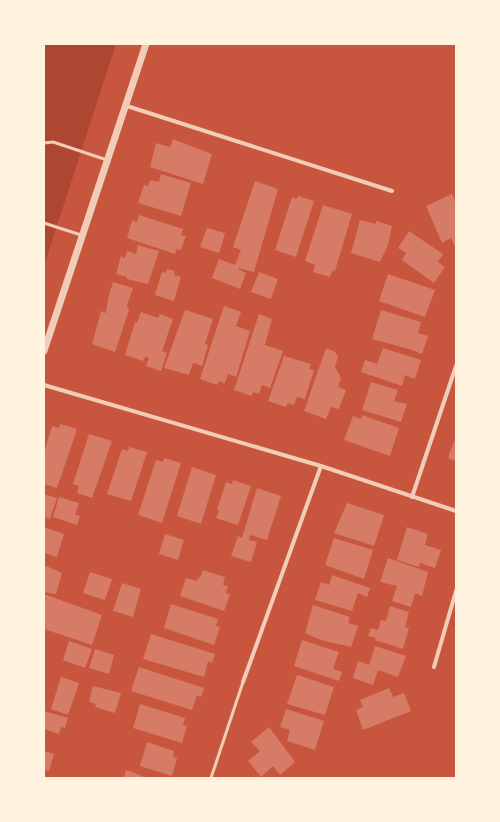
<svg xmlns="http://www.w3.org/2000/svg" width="500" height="822" viewBox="0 0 500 822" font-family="Commissioner,sans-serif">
<rect width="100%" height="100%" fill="#c8553d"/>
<path fill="#ae4732" d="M44,44H116L44,266Z"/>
<path fill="#d67c66" d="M173,139L212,154L203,184L150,167L156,143L170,147Z
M161,174L191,183L181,216L138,203L144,185L148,186L150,180L159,182Z
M255,181L278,189L254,272L238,268V269L246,273L240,289L212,278L219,259L235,265L241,250L233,247Z
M452,194L456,203V249L451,238L442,243L426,206Z
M298,196L314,201L296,257L275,250L292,197L297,199Z
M323,205L352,214L335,271L333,270L330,277L313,272L315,265L305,261Z
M139,215L183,229L181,235L186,236L181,250L177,249L175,254L127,238L132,220L137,222Z
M360,220L376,224V221L392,226L388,245L380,262L351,253Z
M207,228L225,233L219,253L200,247Z
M409,231L443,254L438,262L445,267L434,283L402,260L406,253L398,248Z
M138,245L159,251L148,284L127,279V277L116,274L121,256L125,258L127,251L136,254Z
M167,269L175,271L174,275L181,277L174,301L155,295L162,272L166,273Z
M259,272L278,279L271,299L251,292Z
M388,274L435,290L425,317L379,301Z
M113,282L133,288L127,305L129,310L115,352L92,344L101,311L106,313L108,299Z
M224,306L241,312L236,326L250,331L236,377L228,374L225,383L219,381L217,385L200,379Z
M185,310L213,319L205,344L208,345L202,366L193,363L189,375L164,368Z
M381,310L421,322L418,333L428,336L422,354L409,349L372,339Z
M141,312L158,318L160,314L173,319L162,351L167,353L161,371L146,366L149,358L145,357L143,361L125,355L135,322L137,323Z
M259,314L272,319L265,345L283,351L270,388L262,385L259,394L253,392L252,396L234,390Z
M326,348L335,352L338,357L335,367L341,378L338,387L346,390L339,409L331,407L326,419L304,411Z
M383,348L421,360L415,379L405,375L402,386L361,372L365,360L377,364Z
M284,356L311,364L309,369L314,370L305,399L297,397L294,405L288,403L286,407L268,401Z
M371,382L398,390L394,401L407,404L401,422L362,410Z
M362,415L399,428L390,456L344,440L353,416L361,419Z
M60,424L77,429L57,488L44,484V453L52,426L59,428Z
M89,434L112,441L92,498L77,493L79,486L73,484Z
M454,441L456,442V461L448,458Z
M129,447L147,452L131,501L107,494L122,449L128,451Z
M164,458L181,463L162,523L138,515L156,460L163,462Z
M192,467L216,475L201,524L177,516Z
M233,480L251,486L238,525L216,518L219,511L217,510L226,482L232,484Z
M257,488L281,496L267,540L250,535L249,540L257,542L251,562L231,556L238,536L242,538Z
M44,494L57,498L50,519L44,517Z
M59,497L79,503L75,515L80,516L77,525L53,517Z
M347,503L384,515L374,546L334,533Z
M44,527L64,534L57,557L44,553Z
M407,527L428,534L425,545L441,550L435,568L420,563L419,567L397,560Z
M165,534L184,540L178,560L159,554Z
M334,538L373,550L364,579L325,565Z
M388,558L428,572L422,596L415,593L411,607L392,601L397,586L380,582Z
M44,565L62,573L56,594L44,592Z
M203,570L225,577L223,585L228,586L226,593L230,594L224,611L180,596L186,578L197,581L198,577L200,578Z
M90,572L112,579L105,600L83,593Z
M332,575L370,588L367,597L358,593L352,611L315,600L321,582L329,585Z
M122,583L141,589L133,617L113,611Z
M44,594L102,615L92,645L44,629Z
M171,604L218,619L216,626L220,627L214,645L164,628Z
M313,605L350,617L348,623L358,626L351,647L321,640L305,633Z
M390,606L409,612L405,627L409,628L403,649L375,640L376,638L368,636L371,628L378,630L381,620L386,621Z
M151,634L215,654L212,663L208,661L204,677L143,659Z
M302,640L339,652L333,669L342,672L339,681L294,666Z
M69,641L92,649L85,668L63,660Z
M375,646L406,656L398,677L378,670L373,685L353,678L358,661L369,665Z
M95,649L114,655L109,674L89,668Z
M139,667L204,688L201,697L197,695L192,710L131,691Z
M297,675L334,687L325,715L287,704Z
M61,677L79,683L68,715L51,709Z
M93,686L121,693L115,713L95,707L96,704L89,702Z
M389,688L393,697L404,693L411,711L363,730L356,710L363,707L360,700Z
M140,704L185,718L183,725L187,726L182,743L133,728Z
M286,709L324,721L315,750L287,741L290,730L280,727Z
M44,711L68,718L65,728L61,727L59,734L44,729Z
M269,727L295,762L280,775L273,766L261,777L248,761L260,751L251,742Z
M147,742L174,751L173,757L177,758L172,776L140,766Z
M44,751L54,754L49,771L44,770Z
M126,770L137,774L146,778H124Z"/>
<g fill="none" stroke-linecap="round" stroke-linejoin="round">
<path stroke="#f1ccb7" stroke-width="3" d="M44,143L53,142L107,160
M44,223L81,235
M211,778L243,682"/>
<path stroke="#f1ccb7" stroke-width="4" d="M127,106L392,191
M44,385L321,466L456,511
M412,497L456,366
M434,667L456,591
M243,682L321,466"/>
<path stroke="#f1ccb7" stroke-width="7" d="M44,351L146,44"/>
</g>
<rect width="500" height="822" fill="none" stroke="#fff3e0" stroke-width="90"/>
</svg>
